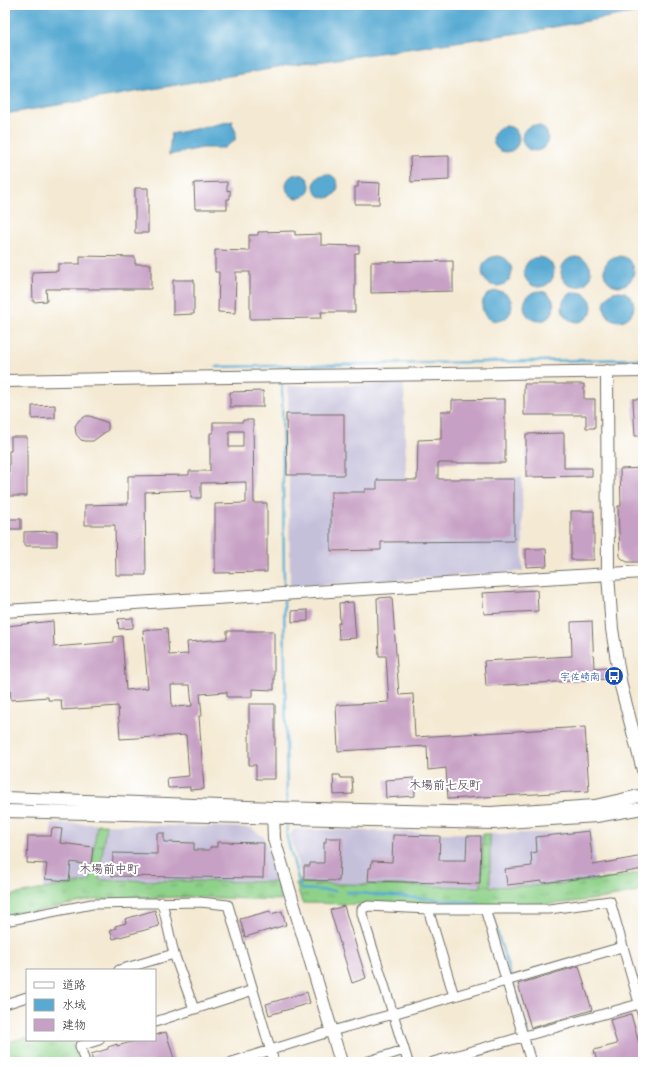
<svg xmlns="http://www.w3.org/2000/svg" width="648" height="1067" viewBox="0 0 648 1067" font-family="'Balsamiq Sans','Klee One',sans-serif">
<defs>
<pattern id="grass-tufts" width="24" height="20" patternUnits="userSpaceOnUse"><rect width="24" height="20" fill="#8ed189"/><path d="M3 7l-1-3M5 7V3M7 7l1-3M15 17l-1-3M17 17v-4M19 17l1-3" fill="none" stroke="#74aa70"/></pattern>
</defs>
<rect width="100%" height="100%" fill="#fff"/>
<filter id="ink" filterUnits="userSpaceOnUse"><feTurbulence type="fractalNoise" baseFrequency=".025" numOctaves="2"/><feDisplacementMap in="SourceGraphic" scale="8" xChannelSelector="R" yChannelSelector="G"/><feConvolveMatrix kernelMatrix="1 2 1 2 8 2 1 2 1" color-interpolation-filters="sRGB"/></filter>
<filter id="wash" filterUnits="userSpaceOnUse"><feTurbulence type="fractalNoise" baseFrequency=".012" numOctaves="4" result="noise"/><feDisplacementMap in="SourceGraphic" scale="16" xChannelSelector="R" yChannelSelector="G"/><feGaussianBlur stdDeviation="0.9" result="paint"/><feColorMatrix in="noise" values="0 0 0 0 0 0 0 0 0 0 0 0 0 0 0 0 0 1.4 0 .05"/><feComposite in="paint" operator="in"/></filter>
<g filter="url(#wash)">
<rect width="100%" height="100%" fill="#f4ead4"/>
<path fill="#c5c0da" d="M404,384L406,481L522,477L523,571L290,587L288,386Z
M52,823L97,824L90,881L43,889Z
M106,824L251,828L264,837L278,882L98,880Z
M294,829L483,834L482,887L303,883L290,835Z
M591,829L597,880L548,885L490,887V834L543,833Z"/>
<path fill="url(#grass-tufts)" stroke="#5c7e5a" d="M97,824H106L99,880L278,882L283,900L185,897L91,900L5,918V896L90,881Z
M483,834H490V887L548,885L604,879L643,872V891C532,915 415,905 302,903L296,883L481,887Z
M27,1037V1040H72L79,1062H5V1043Z"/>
<path fill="#58aad3" stroke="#426a7f" d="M5,5H643V11L526,32L288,66L5,114Z
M233,121L232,124L236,132L235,140L224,148H202L169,155L171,134Z
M522 138a13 13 0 1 1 26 0a13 13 0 1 1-26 0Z
M493 139a13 13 0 1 1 26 0a13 13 0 1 1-26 0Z
M314 186a12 12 0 1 1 24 0a12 12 0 1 1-24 0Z
M286 186a12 12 0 1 1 24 0a12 12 0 1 1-24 0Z
M604 271a15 15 0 1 1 30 0a15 15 0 1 1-30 0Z
M482 271a15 15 0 1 1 30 0a15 15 0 1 1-30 0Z
M561 272a15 15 0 1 1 30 0a15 15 0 1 1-30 0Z
M524 272a15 15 0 1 1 30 0a15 15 0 1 1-30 0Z
M524 306a15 15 0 1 1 30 0a15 15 0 1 1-30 0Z
M482 306a15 15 0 1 1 30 0a15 15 0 1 1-30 0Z
M604 306a15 15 0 1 1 30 0a15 15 0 1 1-30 0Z
M562 307a15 15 0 1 1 30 0a15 15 0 1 1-30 0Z"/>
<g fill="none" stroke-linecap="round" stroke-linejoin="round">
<path stroke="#58aad3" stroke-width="2.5" d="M216,367L643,359
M282,380L284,586
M284,600L287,806
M287,821V838L301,889L335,891
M346,892L479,903
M492,915L511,977
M513,982L528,1033
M529,1038L536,1062"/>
</g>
<g id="blocks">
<path fill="#c7a0c5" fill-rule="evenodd" d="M449,156V180L411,182L410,157Z
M227,182V191L230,190V199H227V209H195L194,183Z
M358,182L380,183L379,204H355V187H358Z
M135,188H148V233H135Z
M295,231V235L321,234V245L359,246V253H355V312H321L322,318L250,319V272H236L235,313L218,312L219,272H215V250L249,251V235H258V232Z
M80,256L135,257V264H151V289H46L47,301L33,302L32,272L58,271V264H80Z
M453,261V291L371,293V262Z
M173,280H194V314L173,315Z
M524,384H584V399H595V428H586V415H524Z
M263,391V407H230V392Z
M505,399V463H438V479H514V541L381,542V550L331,551V492H365V489H377V480H417L418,440L441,439V411H452V400Z
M633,399H643V436H635Z
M55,405V418L32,419V406Z
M286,414H344V475H287Z
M86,416H90L108,423V430L93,441H85L81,440L76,434L75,426L79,420Z
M243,420H253L254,503H267V572L215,573V504L246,503V482L201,483V498H191V490L145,492L146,575H116L115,525H85V505L128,504V476L189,475V471H210V433H213V422H243ZM229,431H243V447H229Z
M564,433V468H592V476L526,477V434Z
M11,437H27V496H9V451H11Z
M643,468V562H627L620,557L618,506H621L620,469Z
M571,511H594V560H571Z
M5,519H21V529H5Z
M57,531V546H24V532Z
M526,549H546L547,566L526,567Z
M537,590L538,611L484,614L482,593Z
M392,597L399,695L413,694L415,737L585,727L589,791L448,799L446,768L428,770L427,746L338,751L336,705L389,702L386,656H379L377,598Z
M353,602L356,638L339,639L338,623H340L339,603Z
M308,610V621L292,622V611Z
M133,618V628L119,629L118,619Z
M53,621L54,647L114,642V637L122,636L126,690L148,688L143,630L167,628L169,655L188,654L187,642L227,639V631H274V690L252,689V697H227V692L200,694L202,716H199L204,789L190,790V787L168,788L167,778L189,776L186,735L120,739L118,706L62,710L61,700H48V697L11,700L6,626ZM171,685H190L192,706L172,707Z
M592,621L594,668L607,667L608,679L486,686L484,661L572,656L571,622Z
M249,704H275V779H256V765H249Z
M333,775H340L341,778H352L353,794L334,795Z
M414,778L415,796L386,798L385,780Z
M52,828L62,829L60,843L93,847L91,865L71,862L69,881L45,879L47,864L27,863L28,836H51Z
M589,831L593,865L643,856V869L600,877V876L542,883V881L507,885L505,869L532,866L531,853L537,852L536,837Z
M157,833H164V842L194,843V850H210V847H217V842L264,843L263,878L112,876L113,853L157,854Z
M393,835L440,836L439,860H466L467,836H481L480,884L368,881L369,868H371L372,861L392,862Z
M326,838H341L339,881L304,880V866H310V863H324V842H326Z
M344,906L366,978L352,983L330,910Z
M155,910L159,926L113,939L110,930L116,928L115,926L126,923L125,919Z
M270,911L271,914L282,911L286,925L245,937L240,919Z
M579,966L592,1010L531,1028L518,984Z
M307,992L310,1003L269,1015L266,1004Z
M631,1014L643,1058L630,1062H597L594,1050L617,1044L610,1020Z
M166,1032L175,1062H93L91,1054L108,1049V1047L117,1044V1046L138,1040H155V1035Z"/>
</g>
</g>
<g filter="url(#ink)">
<use href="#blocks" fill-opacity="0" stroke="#716e66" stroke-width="1"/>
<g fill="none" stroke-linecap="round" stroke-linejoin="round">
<defs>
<path id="minor" d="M162,902L174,954L194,1009
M428,909L454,996
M485,909L531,1062
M5,921L92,904L200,902L228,905L274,1062
M119,970L174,954
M5,1004L27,997
M155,1022L253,990
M85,1062L80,1046L99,1040
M232,1062L332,1031L393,1014L622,947
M366,1062L404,1050
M408,1062L362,914V909L368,906L428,909H549L610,901L643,1017
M433,1062L639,1004"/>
<path id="tertiary" d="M607,371L608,575L612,629L621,686L643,770
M5,381L167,378L643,371
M5,611L643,572
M5,798L273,808L491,813L595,806L643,795
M5,811L493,823L596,816L643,808
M273,811L274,839L341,1062"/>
</defs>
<use href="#minor" stroke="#716e66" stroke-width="11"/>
<use href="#tertiary" stroke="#716e66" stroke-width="14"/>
<use href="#minor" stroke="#fff" stroke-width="9"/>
<use href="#tertiary" stroke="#fff" stroke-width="12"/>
</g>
</g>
<defs>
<symbol id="bus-disc" viewBox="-11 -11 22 22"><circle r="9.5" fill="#1a4fb4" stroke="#fff"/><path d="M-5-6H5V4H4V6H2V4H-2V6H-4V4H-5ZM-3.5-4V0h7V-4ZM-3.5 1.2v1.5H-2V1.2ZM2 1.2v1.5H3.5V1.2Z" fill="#fff"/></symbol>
</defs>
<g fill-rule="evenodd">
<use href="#bus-disc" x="603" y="665" width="22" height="22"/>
</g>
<g text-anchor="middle" stroke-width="4" stroke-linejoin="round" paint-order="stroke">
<g font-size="10" fill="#164399" stroke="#fff" text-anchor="end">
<text x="600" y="680">宇佐崎南</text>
</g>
<g font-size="12" font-weight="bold" fill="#625461" stroke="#fff">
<text x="445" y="789">木場前七反町</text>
<text x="109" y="873">木場前中町</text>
</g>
</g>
<rect width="648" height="1067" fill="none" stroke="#fff" stroke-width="20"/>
<rect x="26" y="969" width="130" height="72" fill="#ffffff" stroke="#aaaaaa"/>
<rect x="34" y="982" width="20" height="6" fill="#ffffff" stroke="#aaaaaa"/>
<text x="62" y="989" font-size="12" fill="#2b2b2b">道路</text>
<rect x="34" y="999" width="20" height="12" fill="#58aad3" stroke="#aaaaaa"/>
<text x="62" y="1009" font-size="12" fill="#2b2b2b">水域</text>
<rect x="34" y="1019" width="20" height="12" fill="#c7a0c5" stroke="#aaaaaa"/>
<text x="62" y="1029" font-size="12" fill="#2b2b2b">建物</text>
</svg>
